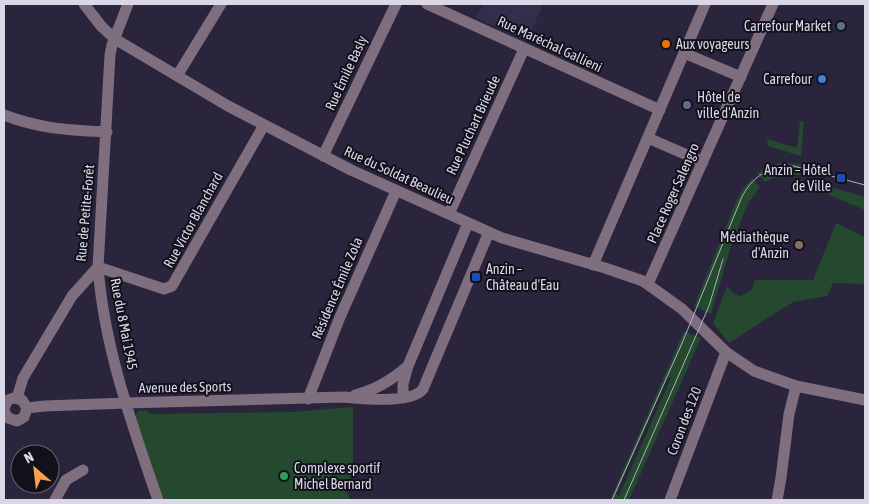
<svg xmlns="http://www.w3.org/2000/svg" width="869" height="504" viewBox="0 0 869 504" font-family="'Asap Condensed',sans-serif">
<rect width="100%" height="100%" fill="#2a253d"/>
<path fill="#342e4c" d="M483,4H543L527,41L476,18Z"/>
<path fill="#24492f" fill-rule="evenodd" d="M800,121H804L801,156L768,146L767,139L797,148Z
M779,163L801,164L800,175H780L765,182L757,173L768,167Z
M752,178L760,187L748,203L731,246L711,314L694,306L737,199L744,187Z
M830,187L865,197V210L827,194Z
M836,223L865,237V284L833,283L827,296L793,302L729,343L713,323L727,286L734,294L741,296L752,289L755,280H813Z
M684,331L701,338L629,500H610ZM668,377L671,378L619,496L616,494Z
M353,407V472L343,488L348,493L350,500H164L135,417L138,411L145,410L152,414L293,412Z"/>
<g fill="none" stroke-linecap="round" stroke-linejoin="round">
<path stroke="#7f6e7d" stroke-width="11" d="M84,4L102,27L115,39L228,106L351,170L502,238L605,268L643,281L682,309L726,352L754,371L796,386L865,400
M128,4L112,45L110,55L98,267C104,347 132,425 158,500
M427,4L660,110
M684,53L741,77
M177,76L221,4
M4,115C41,129 67,130 107,132
M648,138L703,162
M323,156L396,4
M449,214L524,49
M593,265L705,4
M98,267L164,289L172,286L264,125
M648,284L773,4
M355,395C376,390 392,380 408,366
M17,398L23,378L72,296L98,267
M403,398V384L408,366L468,223
M308,399L340,317L396,191
M4,408L8,400L13,398L22,400L27,408L24,417L17,421L8,418L4,411
M27,408L45,406L126,403L344,397C362,399 412,404 423,389L489,232
M55,500L66,480L83,470
M670,500L726,352
M777,500L781,478L789,414L796,386"/>
<path stroke="#b2afc1" stroke-width="1" d="M612,500L683,341L741,199C751,177 769,166 793,166L865,185
M624,500L709,306L723,259"/>
</g>
<g fill="#5c6f8a" stroke="#12101b" stroke-width="2">
<circle cx="841" cy="26" r="5"/>
<circle cx="687" cy="105" r="5"/>
</g>
<circle fill="#e8710a" stroke="#12101b" stroke-width="2" cx="666" cy="44" r="5"/>
<circle fill="#3f7fe0" stroke="#12101b" stroke-width="2" cx="822" cy="79" r="5"/>
<g fill="#1a4fb4" stroke="#12101b" stroke-width="2">
<rect x="836" y="173" width="10" height="10" rx="2.5"/>
<rect x="471" y="272" width="10" height="10" rx="2.5"/>
</g>
<circle fill="#8d6e63" stroke="#12101b" stroke-width="2" cx="799" cy="245" r="5"/>
<circle fill="#2e9e5b" stroke="#12101b" stroke-width="2" cx="284" cy="476" r="5"/>
<g text-anchor="middle" stroke-width="4" stroke-linejoin="round" paint-order="stroke">
<g font-size="14" fill="#dad7e7" stroke="#12101b" text-anchor="end">
<text x="831" y="31">Carrefour Market</text>
<text x="676" y="49" text-anchor="start">Aux voyageurs</text>
<text x="812" y="84">Carrefour</text>
<text x="697" y="102" text-anchor="start">Hôtel de<tspan x="697" dy="16">ville d'Anzin</tspan></text>
<text x="831" y="175">Anzin – Hôtel<tspan x="831" dy="16">de Ville</tspan></text>
<text x="789" y="242">Médiathèque<tspan x="789" dy="16">d'Anzin</tspan></text>
<text x="486" y="274" text-anchor="start">Anzin –<tspan x="486" dy="16">Château d'Eau</tspan></text>
<text x="294" y="473" text-anchor="start">Complexe sportif<tspan x="294" dy="16">Michel Bernard</tspan></text>
</g>
<g font-size="14" fill="#dad7e7" stroke="#12101b">
<text transform="translate(550 44) rotate(25)" y="5">Rue Maréchal Gallieni</text>
<text transform="translate(346 73) rotate(-65)" y="5">Rue Émile Basly</text>
<text transform="translate(473 125) rotate(-65)" y="5">Rue Pluchart Brieude</text>
<text transform="translate(399 175) rotate(25)" y="5">Rue du Soldat Beaulieu</text>
<text transform="translate(673 193) rotate(-66)" y="5">Place Roger Salengro</text>
<text transform="translate(85 213) rotate(-85)" y="5">Rue de Petite-Forêt</text>
<text transform="translate(193 220) rotate(-61)" y="5">Rue Victor Blanchard</text>
<text transform="translate(337 288) rotate(-67)" y="5">Résidence Émile Zola</text>
<text transform="translate(124 324) rotate(79)" y="5">Rue du 8 Mai 1945</text>
<text transform="translate(185 387) rotate(-1)" y="5">Avenue des Sports</text>
<text transform="translate(684 421) rotate(-69)" y="5">Coron des 120</text>
</g>
</g>
<rect width="869" height="504" fill="none" stroke="#dad7e7" stroke-width="10"/>
<g transform="translate(35 469) rotate(332)"><circle r="24" fill="#12101b" stroke="#62606d"/>
<path d="M0-4L9 19L0 12L-9 19Z" fill="#fa9f4e"/>
<text y="-8" font-size="14" font-weight="bold" text-anchor="middle" fill="#dad7e7">N</text>
</g>
</svg>
